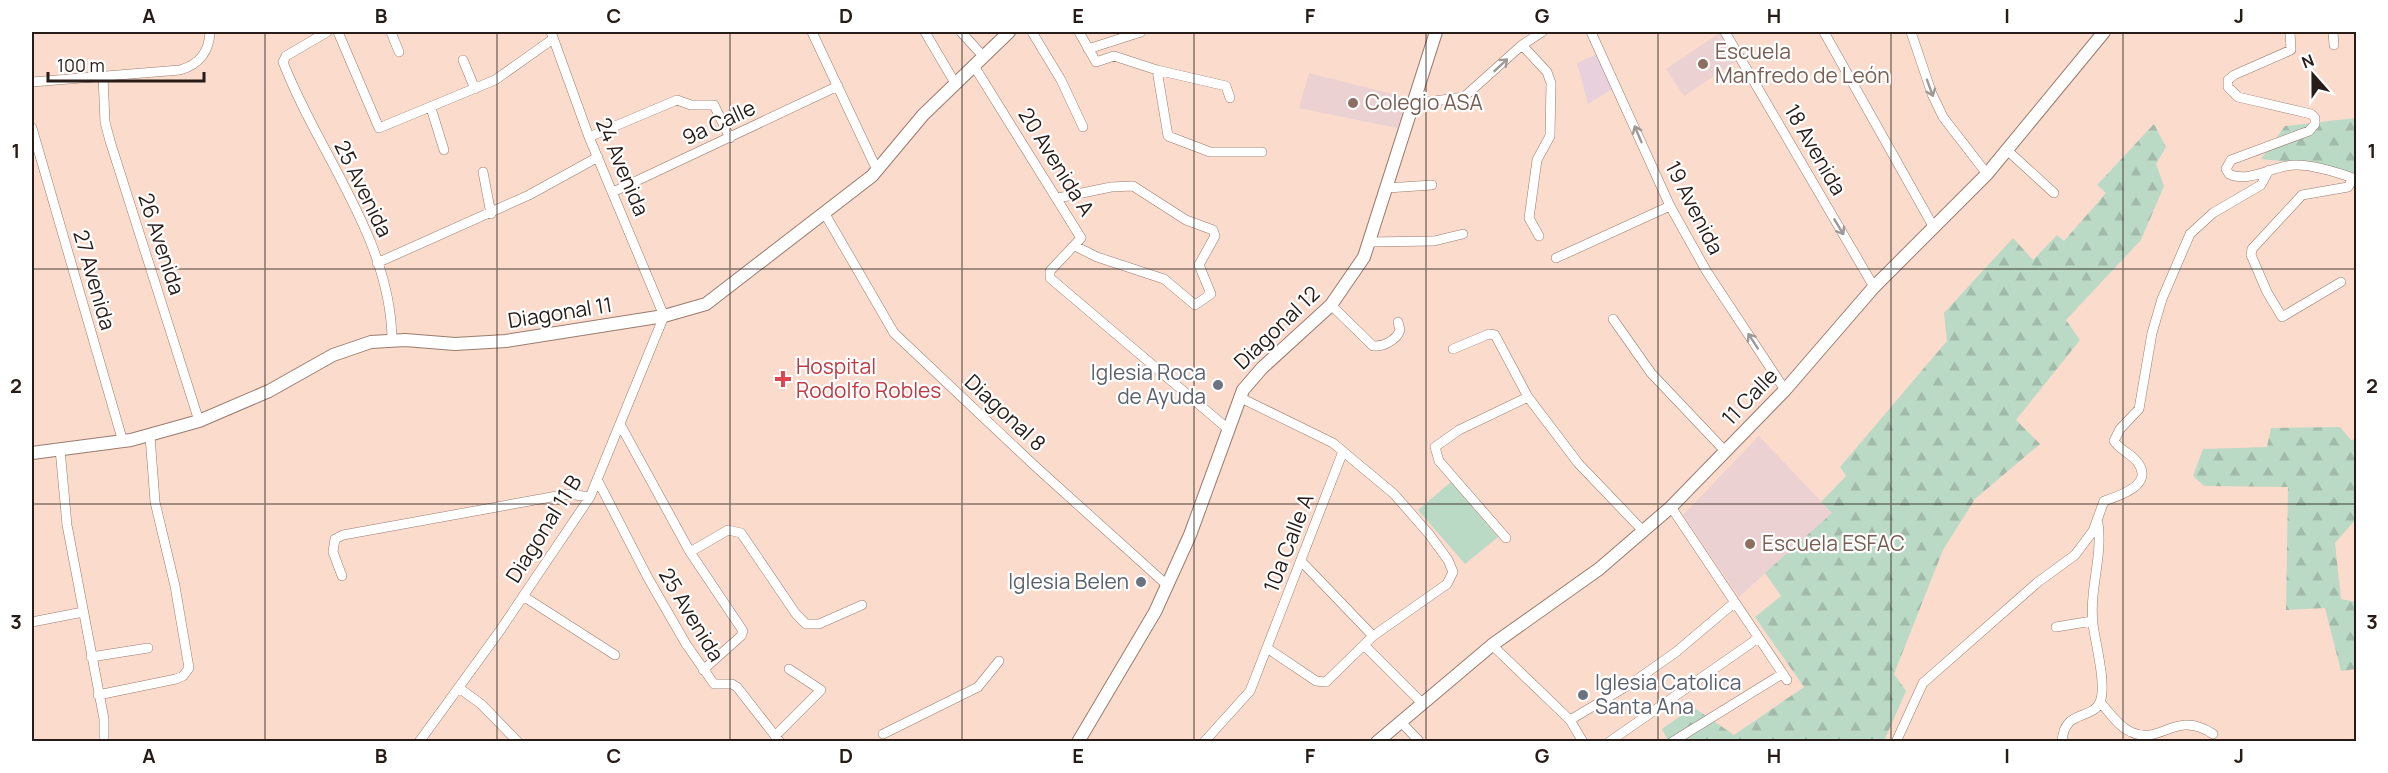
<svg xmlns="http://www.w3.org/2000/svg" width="2388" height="773" viewBox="0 0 2388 773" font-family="Manrope,sans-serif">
<defs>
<pattern id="forest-firs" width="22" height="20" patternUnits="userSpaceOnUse" patternTransform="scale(1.5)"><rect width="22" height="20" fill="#bbdac6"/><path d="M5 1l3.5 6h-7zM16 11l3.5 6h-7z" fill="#a1baa9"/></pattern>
</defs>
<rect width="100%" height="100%" fill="#fbdbcb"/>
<path fill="#ecd1d3" d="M1721,32L1740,59L1684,96L1666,69Z
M1309,73L1408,98L1397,128L1299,108Z
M1759,436L1832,513L1739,597L1683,515Z"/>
<path fill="#e8d1dd" d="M1597,54L1617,86L1588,104L1577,63Z"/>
<path fill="url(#forest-firs)" d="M2356,118V178L2320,165L2261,159L2285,126Z
M2154,124L2166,147L2156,164L2164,186L2141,240L2066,320L2080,340L2016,420L2040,444L1975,499L1943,550L1894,674L1906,691L1884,741H1668L1662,729L1693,707L1734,735L1804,687L1755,617L1781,596L1765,573L1832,513L1821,502L1846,476L1840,467L1947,341L1944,313L2013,238L2033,260L2057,235L2064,241L2106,193L2097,185Z
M2340,427L2351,440L2356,439V519L2335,543L2341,599L2356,602V669L2341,671L2325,608L2286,610L2288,487L2204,486L2193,476L2203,449L2267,447L2271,428Z"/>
<path fill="#bbdac6" d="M1451,482L1498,537L1465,564L1418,510Z"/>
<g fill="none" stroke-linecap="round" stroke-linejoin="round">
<defs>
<path id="street" d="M327,32L286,56L283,62C318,153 391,239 392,340
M338,32L379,128L495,80L553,39
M391,32L399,52
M812,32L877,170
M925,32L955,83
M961,32L983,56
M1032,32L1061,80L1083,127
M1079,32L1096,62L1114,56L1157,70L1226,86L1230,98
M1591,32L1670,206L1707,272L1785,390
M1725,32L1874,287
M1824,32L1933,226
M1911,32L1932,94L1943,117L1987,174
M2290,32L2291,50L2234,75L2228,80V87L2238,97L2311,114L2315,118V124L2309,131L2231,160L2226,169L2229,174C2250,184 2275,164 2297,165C2315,165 2339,173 2356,179
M2333,32L2334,45
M1522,45L1547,72L1551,83L1550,136L1537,160L1530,211L1529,218L1539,236
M1088,49L1141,32
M463,60L475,89
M974,66L1081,238L1050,271V278L1228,429
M1157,70L1168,136L1210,152H1262
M103,76L105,122L110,141L199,421
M32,82L180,70C200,64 209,52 210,32
M1413,104L1464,97L1522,45L1542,32
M431,108L444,150
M32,128L123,442
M589,137L677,100L691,105H714L730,138
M2008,151L2054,193
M483,172L491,214
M1387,188L1432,185
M613,192L838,86
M1058,198L1111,187L1133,186L1186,220L1213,230L1215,236L1199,265L1211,294L1195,305L1164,279L1097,257L1075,246
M825,214L894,333L1036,467L1168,586
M1370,242L1434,241L1463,234
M1556,258L1670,206
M377,263L529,195L598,157
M2341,282L2282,317L2267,292L2251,255L2252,249L2302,195L2348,187L2353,178
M1331,305L1373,346C1383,347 1397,340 1400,330L1398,322
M1613,319L1651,373L1725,451
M1453,349L1489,334L1495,335L1528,397L1578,463L1644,532
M1239,397L1333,443L1394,494L1429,534L1448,560L1453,572L1447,584L1373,636L1326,682L1316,681L1267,648
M621,426L690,552L743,631L741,636L703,670
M60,449L67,525L104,719V742
M597,479L648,578L686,644L714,684H732L737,687L780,742
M1671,507L1787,680
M1506,538L1439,461L1435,447L1459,430L1528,397
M690,552L728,530L741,533L796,614L806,624H819L862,605
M1301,561L1373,636
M342,576L333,552L335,539L343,535L568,494L590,497
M523,596L615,655
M32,622L83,612
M2056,627L2092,621
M1364,645L1422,703
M1492,645L1570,720L1583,742
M91,657L148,648
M459,688L481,704L518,742
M98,695L176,679L183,676L189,668L175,586L155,502L150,436
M2100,702C2109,712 2119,727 2131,732C2161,746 2175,709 2213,734
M1570,720L1632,683L1676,652L1734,603
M1400,721L1419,741
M883,734L978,687L999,661
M775,736L821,690L789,669
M419,742L499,632L590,497L664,316L589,137L551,32
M1204,742L1250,691L1342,454
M1609,742L1757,639
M1672,742L1782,674
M1896,742L1923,683L2038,582L2075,555L2093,531L2104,501C2119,496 2154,485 2138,463C2132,454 2121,451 2114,441L2120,429L2139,409L2152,333L2162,299L2190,234L2213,213L2261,185L2269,170
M2062,742C2064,708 2092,721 2100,702C2107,685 2095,642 2093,624C2089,589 2103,557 2098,523"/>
<path id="secondary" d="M32,453L131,440L199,421L269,391L333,355L371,342L405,340L455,344L506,341L664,316L706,304L872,176L923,115L1009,32
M1078,742L1155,612L1190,535L1243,390L1262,368L1331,305L1364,257L1436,32
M1377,742L1492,645L1599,569L1671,507L1785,390L1874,287L1987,174L2104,32"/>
</defs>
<use href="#street" stroke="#997c6e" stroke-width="10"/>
<use href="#secondary" stroke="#997c6e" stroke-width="14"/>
<use href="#street" stroke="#fff" stroke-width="9"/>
<use href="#secondary" stroke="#fff" stroke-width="12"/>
</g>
<defs><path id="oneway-shaft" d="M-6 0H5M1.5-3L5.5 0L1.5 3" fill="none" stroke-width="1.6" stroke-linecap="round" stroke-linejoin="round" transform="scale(1.5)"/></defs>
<g stroke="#9e9997">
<use href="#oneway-shaft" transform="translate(1501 65) rotate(-43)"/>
<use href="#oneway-shaft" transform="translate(1930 88) rotate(70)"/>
<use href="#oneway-shaft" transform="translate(1638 134) rotate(-113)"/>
<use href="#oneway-shaft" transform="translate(1839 227) rotate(59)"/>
<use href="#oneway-shaft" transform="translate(1753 341) rotate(-123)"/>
</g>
<path fill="none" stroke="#271c17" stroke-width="1.5" stroke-opacity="0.55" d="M265,32V742M497,32V742M730,32V742M962,32V742M1194,32V742M1426,32V742M1658,32V742M1891,32V742M2123,32V742M32,269H2356M32,504H2356"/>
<g fill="#8d6e63" stroke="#fff" stroke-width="2">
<circle cx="1703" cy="64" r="6"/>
<circle cx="1353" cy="103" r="6"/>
<circle cx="1750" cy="544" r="6"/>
</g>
<path fill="#e0444e" stroke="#fff" stroke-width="2" d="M780 370h6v6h6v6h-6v6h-6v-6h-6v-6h6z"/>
<g fill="#6b7280" stroke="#fff" stroke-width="2">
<circle cx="1218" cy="385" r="6"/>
<circle cx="1141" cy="582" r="6"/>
<circle cx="1583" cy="695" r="6"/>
</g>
<g text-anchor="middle" stroke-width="4.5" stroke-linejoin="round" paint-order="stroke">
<g font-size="21" fill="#785e54" stroke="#fff" text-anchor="start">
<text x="1715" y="59">Escuela<tspan x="1715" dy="24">Manfredo de León</tspan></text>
<text x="1365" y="110">Colegio ASA</text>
<text x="1762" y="551">Escuela ESFAC</text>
</g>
<g font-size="21" fill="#271c17" stroke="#fff">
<text transform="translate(719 123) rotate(-25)" y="7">9a Calle</text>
<text transform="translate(1815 150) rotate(60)" y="7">18 Avenida</text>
<text transform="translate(1056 162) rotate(58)" y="7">20 Avenida A</text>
<text transform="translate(622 167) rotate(67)" y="7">24 Avenida</text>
<text transform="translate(363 189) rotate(64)" y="7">25 Avenida</text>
<text transform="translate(1694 208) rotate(63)" y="7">19 Avenida</text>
<text transform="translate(161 244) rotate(72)" y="7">26 Avenida</text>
<text transform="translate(94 280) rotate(74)" y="7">27 Avenida</text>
<text transform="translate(560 313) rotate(-9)" y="7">Diagonal 11</text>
<text transform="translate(1277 328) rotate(-44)" y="7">Diagonal 12</text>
<text transform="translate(1750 397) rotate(-46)" y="7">11 Calle</text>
<text transform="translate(1005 413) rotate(43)" y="7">Diagonal 8</text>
<text transform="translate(544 529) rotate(-58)" y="7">Diagonal 11 B</text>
<text transform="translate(1289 543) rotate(-69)" y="7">10a Calle A</text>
<text transform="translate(691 615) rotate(59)" y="7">25 Avenida</text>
</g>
<g font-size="21" fill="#be3a42" stroke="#fff" text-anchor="start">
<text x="796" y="374">Hospital<tspan x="796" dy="24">Rodolfo Robles</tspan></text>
</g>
<g font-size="21" fill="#5b616d" stroke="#fff" text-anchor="end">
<text x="1206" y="380">Iglesia Roca<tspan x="1206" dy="24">de Ayuda</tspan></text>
<text x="1129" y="589">Iglesia Belen</text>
<text x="1595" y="690" text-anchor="start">Iglesia Catolica<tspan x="1595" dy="24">Santa Ana</tspan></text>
</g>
</g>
<rect width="2388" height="773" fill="none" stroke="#ffffff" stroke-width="66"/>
<g transform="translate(2313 75) rotate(339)" stroke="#ffffff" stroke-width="4.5" paint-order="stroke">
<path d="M0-4.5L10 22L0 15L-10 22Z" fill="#271c17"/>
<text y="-9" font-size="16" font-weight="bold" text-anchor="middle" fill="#271c17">N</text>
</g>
<path d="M48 72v9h156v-9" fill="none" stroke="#271c17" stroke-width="3"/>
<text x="57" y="72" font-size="18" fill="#271c17" stroke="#ffffff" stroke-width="4.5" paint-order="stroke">100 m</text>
<rect x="33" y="33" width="2322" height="707" fill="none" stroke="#271c17" stroke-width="2"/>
<g font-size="20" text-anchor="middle" font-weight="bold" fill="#271c17">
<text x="149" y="23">A</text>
<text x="381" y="23">B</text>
<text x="614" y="23">C</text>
<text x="846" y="23">D</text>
<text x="1078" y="23">E</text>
<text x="1310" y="23">F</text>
<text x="1542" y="23">G</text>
<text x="1774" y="23">H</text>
<text x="2007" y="23">I</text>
<text x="2239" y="23">J</text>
<text x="16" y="158">1</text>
<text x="2372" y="158">1</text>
<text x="16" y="393">2</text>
<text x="2372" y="393">2</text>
<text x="16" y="629">3</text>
<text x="2372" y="629">3</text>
<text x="149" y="763">A</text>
<text x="381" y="763">B</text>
<text x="614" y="763">C</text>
<text x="846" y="763">D</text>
<text x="1078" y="763">E</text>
<text x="1310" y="763">F</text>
<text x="1542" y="763">G</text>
<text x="1774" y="763">H</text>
<text x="2007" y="763">I</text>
<text x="2239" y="763">J</text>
</g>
</svg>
